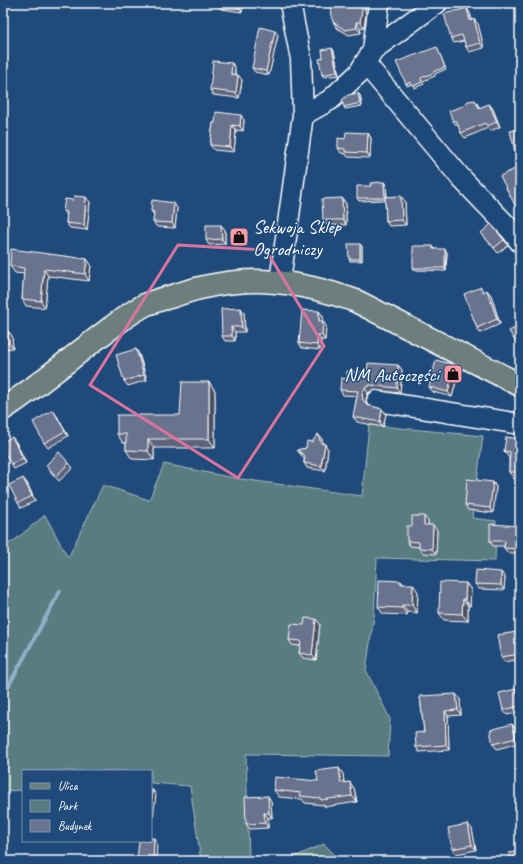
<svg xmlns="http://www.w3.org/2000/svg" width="523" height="864" viewBox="0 0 523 864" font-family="Caveat,sans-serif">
<rect width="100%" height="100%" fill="#1f4a7a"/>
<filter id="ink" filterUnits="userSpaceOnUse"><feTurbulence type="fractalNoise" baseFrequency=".025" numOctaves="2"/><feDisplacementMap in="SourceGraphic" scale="8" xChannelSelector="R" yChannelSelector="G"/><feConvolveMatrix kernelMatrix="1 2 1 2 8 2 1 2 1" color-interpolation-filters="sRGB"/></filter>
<g filter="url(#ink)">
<path fill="#587b80" stroke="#acbdc0" d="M369,425L483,436L472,518L496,521L495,561L377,558L374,616L366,670L390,719L388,756L246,754L249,861H201L190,786L151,783V771H23V790L3,791V547L15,540L45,515L68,558L103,485L149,500L164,464L234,478L362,496Z
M324,844L341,861H285Z"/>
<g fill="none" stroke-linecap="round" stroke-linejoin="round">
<path stroke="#91b0c9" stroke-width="4" d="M3,696L60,591"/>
<defs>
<path id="minor" d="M373,50L437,3
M365,63L461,178L510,229L520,242
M303,115L330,100L359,73L365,63L373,50L379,3
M280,281L303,115L301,59L290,3
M377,401L520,424"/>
<path id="major" d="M3,409C37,387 67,361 100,336C115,325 130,312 147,304C155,301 165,298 173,296C240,273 291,278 356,301L520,385"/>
</defs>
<use href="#minor" stroke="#fff" stroke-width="23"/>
<use href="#major" stroke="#fff" stroke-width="25"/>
<use href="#minor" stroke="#1f4a7a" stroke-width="20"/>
<use href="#major" stroke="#6c7f7c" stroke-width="22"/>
</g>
<path fill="#5c637a" stroke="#fff" d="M243,3L242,12L221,9L217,4Z
M470,13L472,20L478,24L484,48L469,52L466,47L464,41L454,43L451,38Z
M366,15L364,27L360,28L361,33L349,35L337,28L333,22Z
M278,35L269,75L255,72L252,68Z
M332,48L334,51L339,75L324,77L322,75L323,58Z
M438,50L446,69L435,74V76L423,81L424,84L415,88L412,84L407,86L406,84Z
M235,68V75H238L242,80L239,98L213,95L210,90Z
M358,93L360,95L362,106L345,109L344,107Z
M475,100L480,108L489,104L493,109L500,127L490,131L488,128L465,138L461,133L458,125L457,126L453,121Z
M244,120L243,131L236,130L234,152L214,150L210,145L213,123Z
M520,129V156H518L515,151Z
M368,133L371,138L370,158L348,157L346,154L341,153L338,148L345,139Z
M520,172V214L518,211Z
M384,182L386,185L387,197L405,201L406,225L389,226L386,221L385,200L359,201L357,198L371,186Z
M342,198L346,204V225H327L323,220Z
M90,202L87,230L70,228L66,223L67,216L63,211Z
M177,208L175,228L157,227L153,222L154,215L151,211Z
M221,225L225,230V244L209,245L206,240Z
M481,233L504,240L508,245L498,253Z
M362,246V261H350L349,259Z
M433,246L435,249L447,252L446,271L415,270L413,268Z
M87,259L91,265L89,281L48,276L45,308L26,306L22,299L24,274L15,273L10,266Z
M484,291L491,295L500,324L480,333L477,328Z
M319,311L323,316L322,321L326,326L325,340H321L320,350L302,348L299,343Z
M244,313L245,332H235V341H225L222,336Z
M520,328V344L518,345L516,343Z
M8,331L12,336L13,348L3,349V332Z
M139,354L147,380L128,386L124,381Z
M398,365L402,370L400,393L373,390L368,393L366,399L367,405L382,409L386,414L383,427L357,422L353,417L357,396L343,395L340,390L347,379Z
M455,365L459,370L452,397L433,392L429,387Z
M209,382L215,391V448H154V460L132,459L126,450V443H123L117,434L180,415Z
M57,416L68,436L48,448L44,443Z
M322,439L323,444L328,449L325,471L307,468L304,463V458L301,455L297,450L306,448L312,442Z
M520,439V479H514L509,472V458L504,451Z
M16,442L26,463L14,469L11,464Z
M69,463L73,468L59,481L49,470L46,465Z
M493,482L496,487L493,513L468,510L465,505Z
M27,483L35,501L21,508L18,503Z
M428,521V525L437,530L436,554L423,553L419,548V547L410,546L407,541L412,526Z
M520,526V553H508L504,548V546H493L490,541Z
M505,577L504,590L479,589L475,584Z
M401,581L403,584L418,592L417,613L407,612V615L383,614L378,607Z
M466,583L471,590L470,606H468V621L444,620L439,613Z
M320,624L316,660L303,658L299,653L300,646L292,645L289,640L304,625Z
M517,632L520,636V659L504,662L501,657Z
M516,689L520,694V712L507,715L503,710Z
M420,696L460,699L461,715L448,716L449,750L419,752L416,747L424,732Z
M512,724L516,729L519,743L497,749L493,744Z
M343,774L344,783L354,788L357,802L325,807L324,805L305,803L302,799L279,797L274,790L318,781Z
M271,801L272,818H268V828L250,829L246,824Z
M472,829L476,850L456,854L452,849Z"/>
<path fill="#4b5063" stroke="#fff" d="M239,3H243L242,12L239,7Z
M361,3H364L366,15L364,27L360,22Z
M467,8L470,13L473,26L470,21Z
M474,19L478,24L484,48L480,43Z
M356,22L360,28L361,33L357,28Z
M275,31L278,35L269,75L266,71Z
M332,48L334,51L339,75L337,72Z
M232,63L235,68L234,79L231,74Z
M238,75L242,80L239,98L236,93Z
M358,93L360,95L362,106L360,103Z
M489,104L493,109L500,127L497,122Z
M241,115L244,120L243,131L240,126Z
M232,125L236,130L234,152L230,147Z
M368,133L371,138L370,158L367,153Z
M384,182L386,185L387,200L385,198Z
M401,196L405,201L406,225L402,220Z
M86,197L90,202L87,230L84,225Z
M342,198L346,204V225L343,220Z
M174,203L177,208L175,228L172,223Z
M221,225L225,230V244L222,239Z
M360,244L362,246V261L360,259Z
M445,249L447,252L446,271L445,268Z
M87,259L91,265L89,281L85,274Z
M44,269L48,276L45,308L41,301Z
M487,290L491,295L500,324L497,319Z
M241,308L244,313L245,332L242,327Z
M319,311L323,316L322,326L319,321Z
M323,321L326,326L325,340L322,335Z
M231,327L235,332V341L232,336Z
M8,331L12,336L13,348L9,343Z
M318,335L321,340L320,350L317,345Z
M136,349L139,354L147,380L144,375Z
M398,365L402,370L400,393L397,388Z
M455,365L459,370L452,397L448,392Z
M209,382L215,391V448L209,439Z
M365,388L368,393L366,399V405L363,400L362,394Z
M382,409L386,414L383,427L380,422Z
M53,410L57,416L68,436L65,431Z
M318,434L322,439L324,448L321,443Z
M12,437L16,442L26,463L23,458Z
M148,439L154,448V460L148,451Z
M325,444L328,449L325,471L321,466Z
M23,478L27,483L35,501L32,496Z
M493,482L496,487L493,513L490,508Z
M424,516L428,521V530L424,525Z
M433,525L437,530L436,554L432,549Z
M501,572L505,577L504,590L501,585Z
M466,583L471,590L470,606L465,599Z
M413,584L418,592L417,613L412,605Z
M463,599L468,606V621L462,614Z
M402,605L407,612V615L402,608Z
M316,619L320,624L316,660L312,655Z
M517,632L520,636V649Z
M516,689L520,694V704Z
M456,694L460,699L461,715L458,710Z
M445,711L448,716L449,750L446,745Z
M512,724L516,729L519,743L516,738Z
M339,768L343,774L345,790L341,783Z
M350,782L354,788L357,802L352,796Z
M153,790L156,795L153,817L151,814V803Z
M268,796L271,801L272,818L269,813Z
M264,813L268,818V828L265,823Z
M468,824L472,829L476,850L472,845Z
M154,838L157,843L156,861H153Z"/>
<path fill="#6b738e" stroke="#fff" d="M218,3H239V7L217,4Z
M330,3H361L362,10L360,22H356L357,28L345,30L333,22Z
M467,8L470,21L474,19L480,43L466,47L462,35L451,38L444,14Z
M260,27L275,31L266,71L252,68Z
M437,47L445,67L433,72V73L421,78L422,82L413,86L411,82L406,84L396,62Z
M332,48L337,72L322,75L319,59L323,58L322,50Z
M213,61L232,63L231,74L238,75L236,93L210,90Z
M358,93L360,103L344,107L342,100L348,95Z
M475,100L479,108L489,104L497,122L487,126L485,123L461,133L456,120L453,121L449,111L463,106L468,101Z
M216,112L241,115L240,126L232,125L230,147L210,145L213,123H215Z
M520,129V150L515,151L510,131Z
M346,132L368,133L367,153L345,152V149L338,148V138L345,139Z
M517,168L520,173V209L518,211L500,176Z
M384,182L385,198H357V186H371L370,183Z
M74,196L86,197L84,225L66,223L67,212L63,211L65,199L73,200Z
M401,196L402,220L386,221L385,197Z
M342,198L343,220H323L322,199Z
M152,200L174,203L172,223L153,222L154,212L151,211Z
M491,224L504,240L494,248L481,233Z
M206,225H221L222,239L206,240Z
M348,244H360V259H349Z
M413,246H433V249H445V268H413Z
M11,249L87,259L85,274L44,269L41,301L22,299L24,268L10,266Z
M481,287L483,292L487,290L497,319L477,328L464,294Z
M241,308L242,327H231L232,336H222L221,309Z
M302,310L319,311V321H323L322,335H318L317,345L299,343Z
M519,326L520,328V340L516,343L509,331Z
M8,331L9,343L3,344V332Z
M136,349L144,375L124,381L116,355Z
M436,360L455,365L448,392L429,387Z
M368,363L398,365L397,388L370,385L365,388L362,394L363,400L367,405L382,409L380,422L353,417L358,391L340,390L341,378L347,379V371L367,373Z
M182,382H209V439H148V451L126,450V434H117V415H180Z
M53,410L65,431L44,443L33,422Z
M318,434L321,443L325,444L321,466L304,463L305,456L297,450L306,448L307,441L312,442Z
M12,437L23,458L11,464L3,450V442Z
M506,437L520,439V472H509L510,452L504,451Z
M59,452L69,463L56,476L46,465Z
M23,478L32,496L18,503L9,485Z
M467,479L493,482L490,508L465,505Z
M412,516H424V525H433L432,549L419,548V542L407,541V526H412Z
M490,524L520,526V549L504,548L505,541H490Z
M476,570L501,572V585L475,584Z
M379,580L401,581V584H413L412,605H402V608L378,607Z
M440,582L466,583L465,599H463L462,614L439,613Z
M305,618L316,619L312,655L299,653L301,641L289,640L291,624L304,625Z
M517,632L520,649V654L501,657L497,635Z
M516,689L520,706L503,710L499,693Z
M456,694L458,710L445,711L446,745L416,747L415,733L424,732L420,696Z
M512,724L516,738L493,744L490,730Z
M339,768L341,783L350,782L352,796L321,800L320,798L300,796L301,793L274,790L275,777L318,781L316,771Z
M151,790H153L151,803Z
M268,796L269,813H264L265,823L246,824L245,797Z
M468,824L472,845L452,849L448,828Z
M151,838H154L153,861H137L139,841H151Z
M520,851V861H510L509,853Z"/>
</g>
<path fill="none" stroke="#da749d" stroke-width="3" stroke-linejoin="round" d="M178,245L266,250L324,346L238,478L90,385Z"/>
<defs>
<symbol id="shop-square" viewBox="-11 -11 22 22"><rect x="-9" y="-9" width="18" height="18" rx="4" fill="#ff9aa2" stroke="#1f4a7a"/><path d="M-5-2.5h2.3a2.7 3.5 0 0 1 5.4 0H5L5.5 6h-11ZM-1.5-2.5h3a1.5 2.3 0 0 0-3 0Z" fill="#111"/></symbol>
</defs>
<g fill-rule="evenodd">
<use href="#shop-square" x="228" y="226" width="22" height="22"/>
<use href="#shop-square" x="442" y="363" width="22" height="22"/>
</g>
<g text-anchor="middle" stroke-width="3" stroke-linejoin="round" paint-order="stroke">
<g font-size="19" fill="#fff" stroke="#1f4a7a" text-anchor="start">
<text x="253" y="233">Sekwoja Sklep<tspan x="253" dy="22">Ogrodniczy</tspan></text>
<text x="439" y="381" text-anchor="end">NM Autoczęści</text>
</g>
</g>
<rect width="523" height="864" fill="none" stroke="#1f4a7a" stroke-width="16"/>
<rect x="8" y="8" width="507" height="848" fill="none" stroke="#fff" stroke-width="1.5" filter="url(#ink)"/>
<rect x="22" y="770" width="130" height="72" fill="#1f4a7a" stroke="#7992af"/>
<rect x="30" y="783" width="20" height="6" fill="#6c7f7c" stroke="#7992af"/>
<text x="58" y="790" font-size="12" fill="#ffffff">Ulica</text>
<rect x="30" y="800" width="20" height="12" fill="#587b80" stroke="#7992af"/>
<text x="58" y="810" font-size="12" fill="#ffffff">Park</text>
<rect x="30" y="820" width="20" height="12" fill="#6b738e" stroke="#7992af"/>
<text x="58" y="830" font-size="12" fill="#ffffff">Budynek</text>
</svg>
